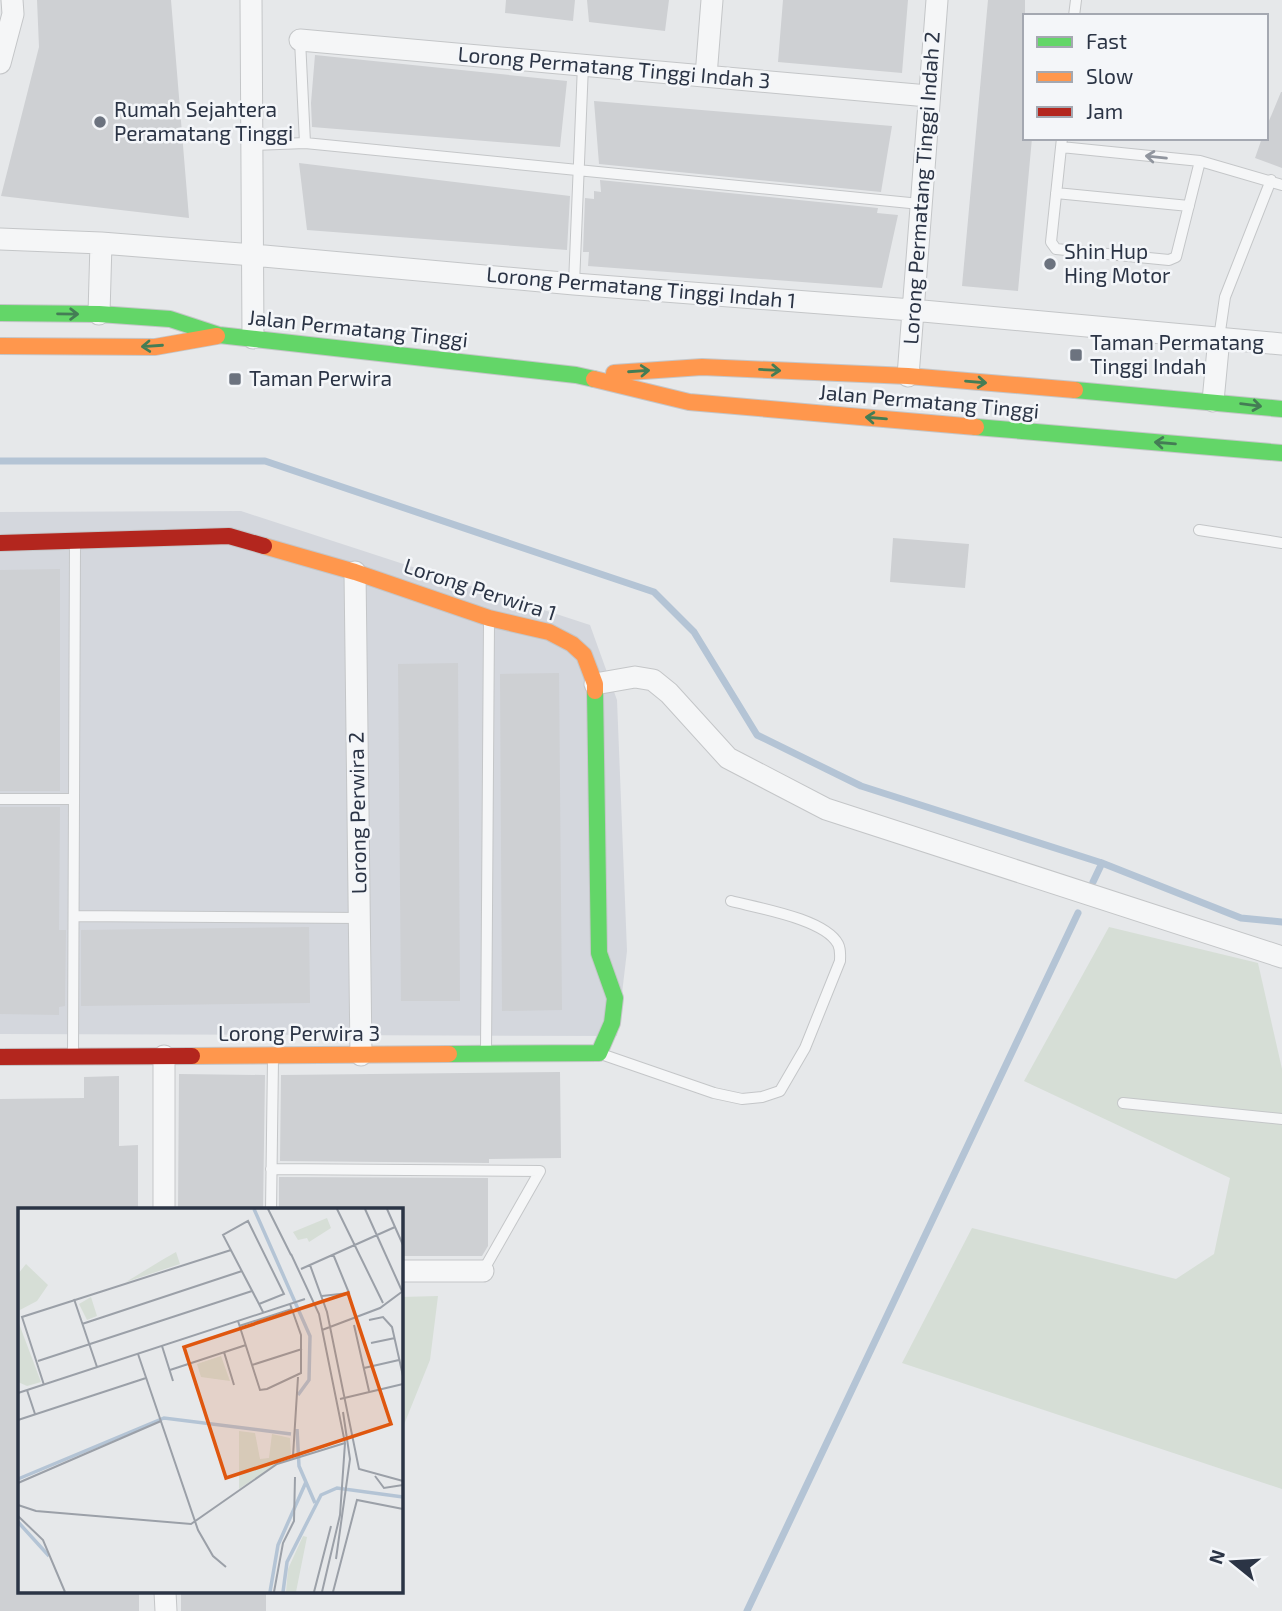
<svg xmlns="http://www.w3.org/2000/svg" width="1282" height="1611" viewBox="0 0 1282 1611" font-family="'Exo 2',sans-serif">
<rect width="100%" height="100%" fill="#e6e8ea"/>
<path fill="#d4d7dd" d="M241,511L590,625L617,700L627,951L617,1036L0,1034V512Z"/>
<path fill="#d6ded6" d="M1109,927L1258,963L1282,1069V1489L902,1363L972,1228L1176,1279L1214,1254L1230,1178L1024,1081Z
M438,1296L430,1360L401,1432V1297Z"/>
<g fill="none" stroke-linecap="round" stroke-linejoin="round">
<path stroke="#b4c4d5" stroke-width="7" d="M0,461H265L654,592L694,632L757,735L861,786L1102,863L1241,918L1282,922
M1093,882L1102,863
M747,1611L1078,913"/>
</g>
<path fill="#ced0d3" d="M37,0H171L189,218L1,196L39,47Z
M506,0H575L573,21L505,13Z
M587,0H669L665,31L589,22Z
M783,0H908L902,73L778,62Z
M988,0H1025V138H1032L1018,291L962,286Z
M315,55L567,81L560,147L312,127L311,103Z
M1281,92H1282V168L1255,158L1262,138H1266V128Z
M594,101L892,126L881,192L599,164Z
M299,163L570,196L567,250L307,230Z
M600,180L878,208L877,213L898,215L882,288L588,266L589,252H583L585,198L594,199V191L601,192Z
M893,538L969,544L965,588L890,582Z
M60,569V791H0V570Z
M458,663L460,1001H401L398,664Z
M559,673L562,1010L502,1011L500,674Z
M0,807H60L59,930H66L65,1006L59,1007V1015L0,1014Z
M309,927L310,1003L81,1006V930Z
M560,1072L561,1158L489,1159V1163L280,1161L281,1075Z
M179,1074L265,1075L263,1210H178Z
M119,1076V1146L138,1145V1210H19V1592H139V1611H0V1099L84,1098V1077Z
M279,1177L488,1178V1246L482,1256H401V1210H279Z
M181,1592H266V1611H181Z"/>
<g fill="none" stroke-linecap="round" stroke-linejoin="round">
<defs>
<path id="lane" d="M1074,16L1076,0
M300,40L305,143
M1062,138L1051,242L1056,249L1169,260L1176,257L1200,161
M252,145L305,143L920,204
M1061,147L1200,161L1282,185
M1056,193L1189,206
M574,284L583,65
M1219,338L1225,297L1271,180
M1199,530L1282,543
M0,799H74
M74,916L359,918
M486,1051L489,623
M73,1054L75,545
M601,1054L714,1093L742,1099L762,1097L780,1091L805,1048L840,961C840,955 841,950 838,944C825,919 758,908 731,901
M1123,1103L1282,1119
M271,1169L540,1171L483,1271
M271,1210L273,1059"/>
<path id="street" d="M251,0L253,338
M300,40L928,96
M0,63L13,14L12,0
M706,76L712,0
M0,239L101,243L253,255L574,284L912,310L1282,344
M99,314L101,243
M908,376L937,0
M1213,401L1219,338
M355,572L361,1055
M595,684L635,677L653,680L669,693L728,758L826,809L1282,957
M164,1056V1210
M401,1271H483
M165,1592L166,1611"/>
<path id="fast" d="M0,313L99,314L170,319L219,335L576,375L594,379
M1075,390L1282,409
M976,427L1282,453
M449,1054L599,1053L612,1023L615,998L599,953L595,691"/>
<path id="slow" d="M0,346L155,347L217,336
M614,373L702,367L908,376L1075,390
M594,379L689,402L976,427
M264,546L355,572L489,618L549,632L572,644L584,655L595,684V691
M192,1056L449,1054"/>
<path id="jam" d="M0,543L229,536L264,546
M0,1057L192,1056"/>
</defs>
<use href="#lane" stroke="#c4c6c8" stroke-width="12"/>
<use href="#street" stroke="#c4c6c8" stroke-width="23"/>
<use href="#fast" stroke="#c4c6c8" stroke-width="18"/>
<use href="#slow" stroke="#c4c6c8" stroke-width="18"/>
<use href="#jam" stroke="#c4c6c8" stroke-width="18"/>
<use href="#lane" stroke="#f5f6f7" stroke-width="10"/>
<use href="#street" stroke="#f5f6f7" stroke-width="21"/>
<use href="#fast" stroke="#63d668" stroke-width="16"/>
<use href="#slow" stroke="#ff974d" stroke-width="16"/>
<use href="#jam" stroke="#b3261e" stroke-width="16"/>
</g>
<defs><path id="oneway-shaft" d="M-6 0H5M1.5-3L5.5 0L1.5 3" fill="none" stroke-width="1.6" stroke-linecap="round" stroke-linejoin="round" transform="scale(1.75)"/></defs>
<use stroke="#90959e" href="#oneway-shaft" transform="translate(1156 157) rotate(-174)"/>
<g stroke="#447d55">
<use href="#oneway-shaft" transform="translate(68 314) rotate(1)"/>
<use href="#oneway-shaft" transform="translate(152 346) rotate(176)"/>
<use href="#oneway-shaft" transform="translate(770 370) rotate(3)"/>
<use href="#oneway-shaft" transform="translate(639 371) rotate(-4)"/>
<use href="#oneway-shaft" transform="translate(976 382) rotate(5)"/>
<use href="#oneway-shaft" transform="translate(1251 405) rotate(7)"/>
<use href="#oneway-shaft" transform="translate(876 418) rotate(-175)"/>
<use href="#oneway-shaft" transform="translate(1165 443) rotate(-175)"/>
</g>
<g fill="#6c737f" stroke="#f4f6f9" stroke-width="2.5">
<circle cx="100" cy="122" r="7"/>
<circle cx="1050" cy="264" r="7"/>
<rect x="1069" y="348" width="14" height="14" rx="3.5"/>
<rect x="228" y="372" width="14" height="14" rx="3.5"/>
</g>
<g text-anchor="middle" stroke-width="5" stroke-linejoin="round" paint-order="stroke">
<g font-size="21" fill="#2b3445" stroke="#f4f6f9">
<text transform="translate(614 68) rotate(5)" y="7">Lorong Permatang Tinggi Indah 3</text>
<text transform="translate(922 188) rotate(-86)" y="7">Lorong Permatang Tinggi Indah 2</text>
<text transform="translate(641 288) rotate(5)" y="7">Lorong Permatang Tinggi Indah 1</text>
<text transform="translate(358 329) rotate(6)" y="7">Jalan Permatang Tinggi</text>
<text transform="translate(929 402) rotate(5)" y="7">Jalan Permatang Tinggi</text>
<text transform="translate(480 590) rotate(18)" y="7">Lorong Perwira 1</text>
<text transform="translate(358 813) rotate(-91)" y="7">Lorong Perwira 2</text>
<text x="299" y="1041">Lorong Perwira 3</text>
</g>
<g font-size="21" fill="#2b3445" stroke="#f4f6f9" text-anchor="start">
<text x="114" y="117">Rumah Sejahtera<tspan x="114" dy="24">Peramatang Tinggi</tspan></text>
<text x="1064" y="259">Shin Hup<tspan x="1064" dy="24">Hing Motor</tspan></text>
<text x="1090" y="350">Taman Permatang<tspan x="1090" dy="24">Tinggi Indah</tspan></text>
<text x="249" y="386">Taman Perwira</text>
</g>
</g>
<g transform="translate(18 1208)">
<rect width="385" height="385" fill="#e6e8ea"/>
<path d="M309,10L313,20L291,34L289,30L280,32L275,24ZM158,44L162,56L108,74L144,52ZM8,56L30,77L19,93L0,103V66ZM73,89L79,108L69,112L61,96ZM0,113L23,174L9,178L0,174ZM203,148L212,173L183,169L179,156ZM221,223L237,225L242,251L251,250L254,226L272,230L273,246L221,281ZM285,328L289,329L278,384H268L270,361Z" fill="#d6ded6"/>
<path fill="none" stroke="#b4c4d5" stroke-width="3.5" d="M236,1L292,128L291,172L280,187M279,221L281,258L297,295M0,271L146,210L273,226M0,314L31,348M252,384L260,337L288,274M265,384L269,354L303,287L319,280L385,289"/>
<path fill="none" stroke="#9ba0a8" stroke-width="2" d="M250,1L273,47M319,1L365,95M347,1L384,83M369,1L385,37M273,46L301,106L327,235L322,307L304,384M292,57L309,104L341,261L385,273M283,61L377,19M304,88L331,85L315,46M56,91L79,159M241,96L266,86L230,13L205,27L241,96L245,104M351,112L365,109L374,119L385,168M220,113L242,182L249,181L283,165V127L272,96M64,116L224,63M336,117L351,183M221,118L274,101M304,122L362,100L385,83M353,135L377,130M144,138L155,173M206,144L216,177M120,146L180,322L195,348L208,359M20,153L234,83M234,157L284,141M346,160L381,152M152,162L228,137M26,177L4,109L213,42M9,182L17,206M0,185L287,91M322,191L385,176M0,212L128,170M275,248L280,169M357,268L366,280L385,277M0,275L143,213M0,297L18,303L173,316L259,256L327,235M0,308L25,332L47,384M318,351L332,251L325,204M256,384L265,335L276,313L277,269M296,384L313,318M315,384L339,292L385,301"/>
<path fill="#df570f" fill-opacity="0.15" stroke="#df570f" stroke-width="3.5" d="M330,85L373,216L208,270L166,139Z"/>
<rect width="385" height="385" fill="none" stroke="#2b3445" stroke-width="3.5"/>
</g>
<rect x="1023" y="14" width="245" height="126" fill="#f4f6f9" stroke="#a4a8b1" stroke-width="2"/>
<rect x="1037" y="37" width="35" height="10" fill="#63d668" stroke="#a4a8b1" stroke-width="2"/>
<text x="1086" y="49" font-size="21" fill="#2b3445">Fast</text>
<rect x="1037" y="72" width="35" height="10" fill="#ff974d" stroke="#a4a8b1" stroke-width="2"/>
<text x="1086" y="84" font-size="21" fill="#2b3445">Slow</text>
<rect x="1037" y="107" width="35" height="10" fill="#b3261e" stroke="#a4a8b1" stroke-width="2"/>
<text x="1086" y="119" font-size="21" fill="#2b3445">Jam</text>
<g transform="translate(1233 1562) rotate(288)" stroke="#f4f6f9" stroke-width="5" paint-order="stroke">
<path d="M0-5L12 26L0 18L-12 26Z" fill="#2b3445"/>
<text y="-10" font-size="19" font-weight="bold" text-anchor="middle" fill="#2b3445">N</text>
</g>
</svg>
